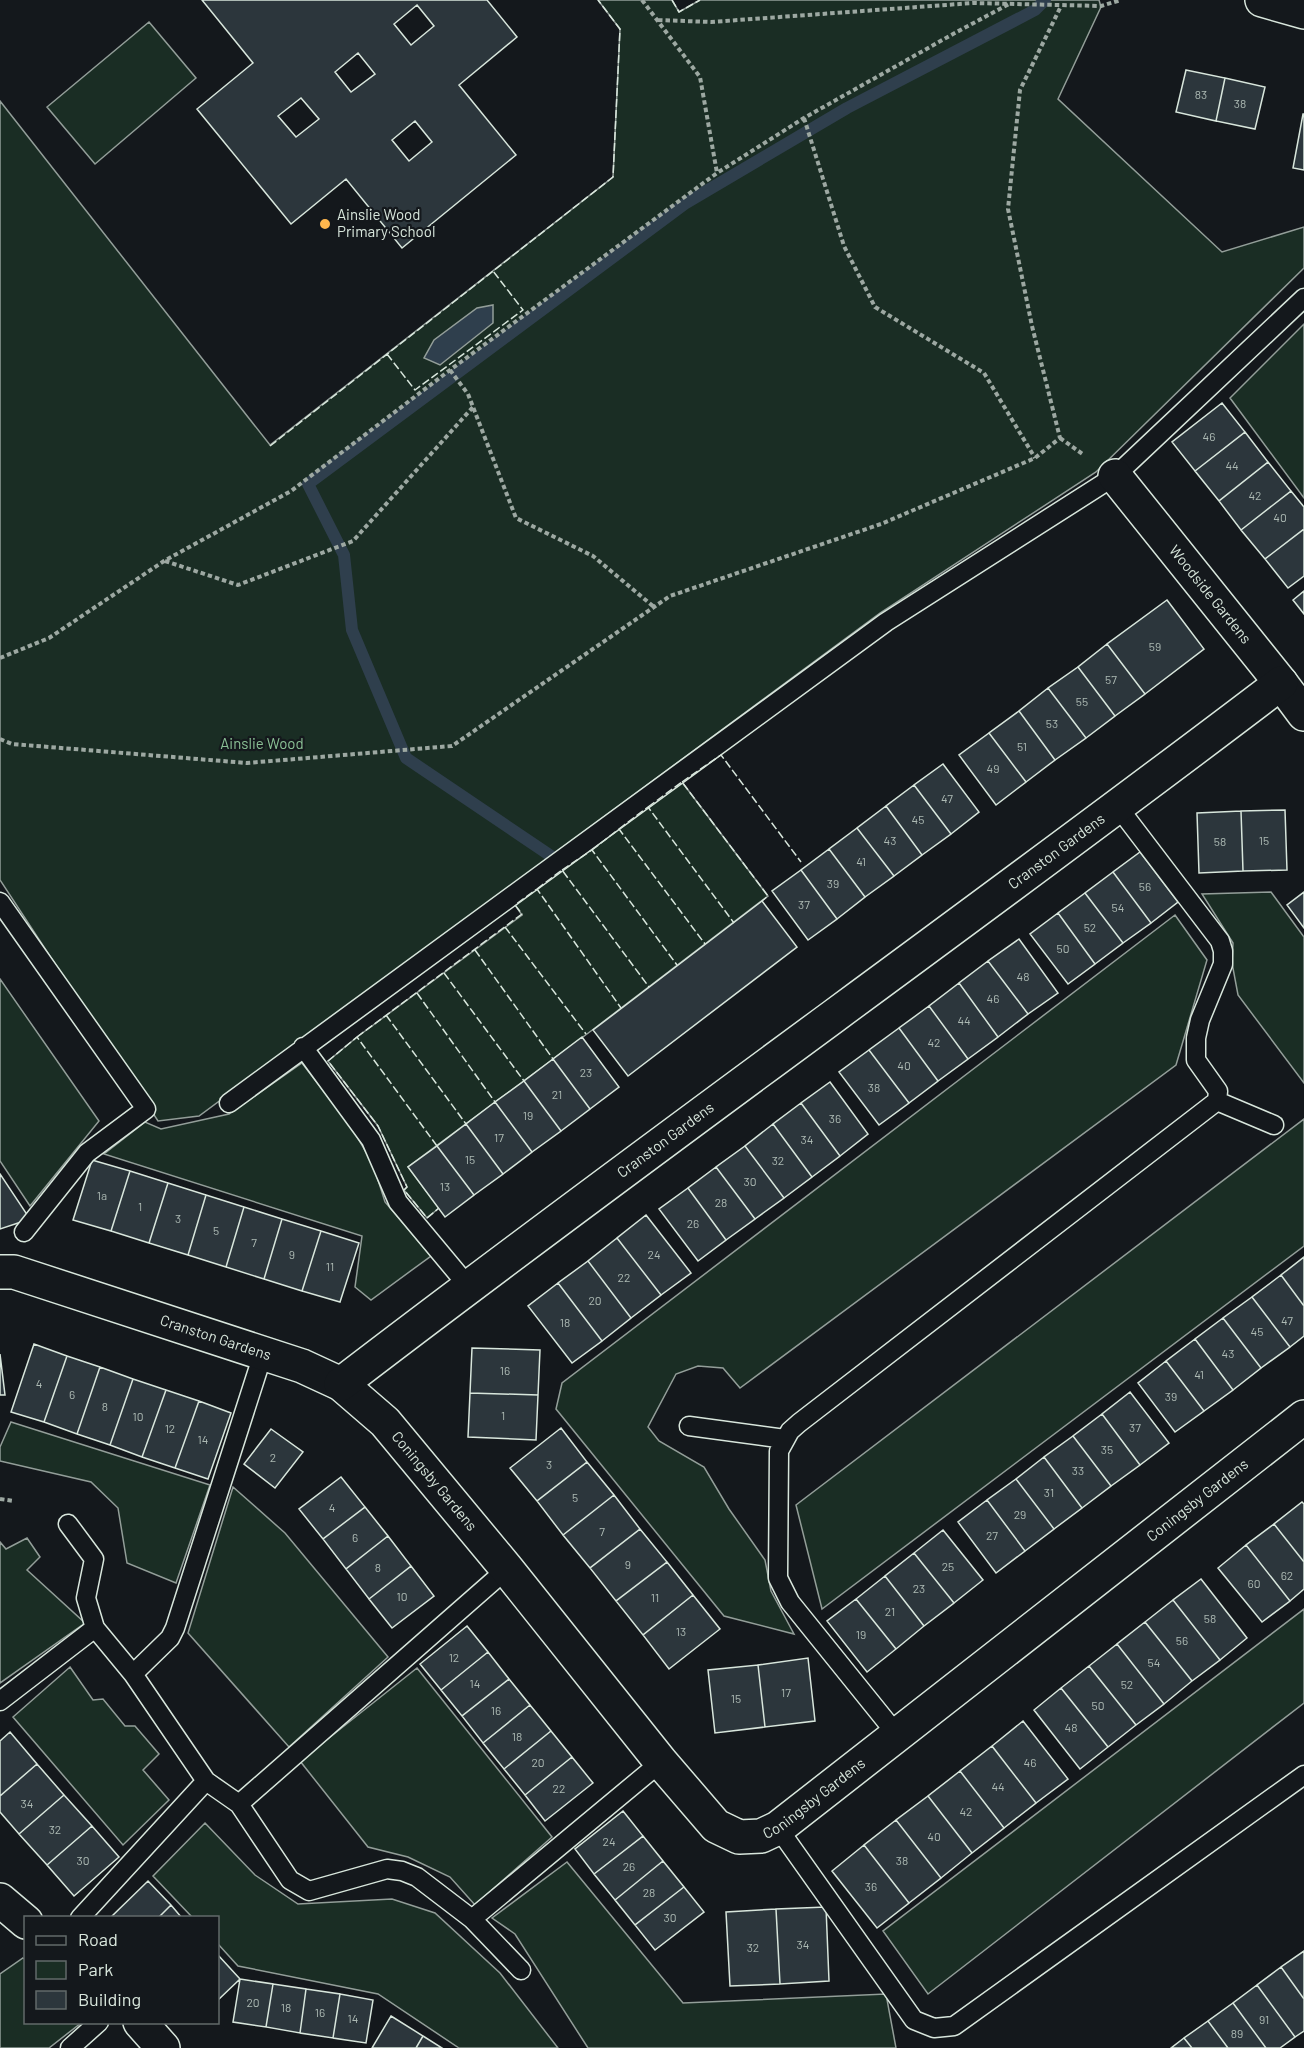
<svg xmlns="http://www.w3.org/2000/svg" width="1304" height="2048" viewBox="0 0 1304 2048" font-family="Barlow,sans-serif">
<rect width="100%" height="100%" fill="#14181c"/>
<path fill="#1a2d24" stroke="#939e99" stroke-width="1.5" d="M598,0H672L679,12L700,0H1099L1101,7L1058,99L1222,252L1304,227V268L1096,472L880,613L199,1116L158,1121L0,880V101L270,445L613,177L620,29Z
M149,22L196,78L95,164L47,107Z
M1304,324V498L1230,398Z
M682,782L768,896L595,1028L408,1167L439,1208L427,1218L404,1190L407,1187L378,1126L328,1061L357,1037L522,915L515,905Z
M1271,892L1304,937V1083L1238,995L1232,963L1233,943L1202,894Z
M1175,915L1207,960L1176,1065L740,1388L723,1368L698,1366L676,1374L648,1427L659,1441L704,1467L729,1509L765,1560L771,1591L794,1634L724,1616L556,1409L562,1383Z
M0,979L99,1121L30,1206L0,1161Z
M302,1063L352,1128L373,1164L385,1202L431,1256L371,1300L355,1287L362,1236L104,1154L145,1122L161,1129L229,1114Z
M1304,1119V1246L822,1609L796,1505Z
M11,1422L210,1485L176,1583L127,1563L118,1508L91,1482L0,1461V1447Z
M233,1487L285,1533L388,1657L289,1747L188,1633Z
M27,1538L40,1557L27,1570L85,1623L0,1683V1542L6,1549Z
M1304,1609V1703L928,1994L883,1931Z
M70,1667L93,1700L103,1699L125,1726H135L159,1754L143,1770L169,1800L123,1845L13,1717Z
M417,1668L552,1837L475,1905L450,1877L408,1857L368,1847L300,1761Z
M205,1823L255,1875L298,1904L392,1899L435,1913L500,1973L558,2048H459L378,1994L238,1966L218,1944V1918L192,1917L153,1876Z
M567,1862L683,2003L886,1994L896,2048H588L515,1934L492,1918Z
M23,1958L26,1960V2022L81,2023L49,2048H0V1974Z"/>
<path fill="#2f3f4d" stroke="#939e99" stroke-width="1.5" d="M493,305V323L440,365L424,358L434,340L477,308Z"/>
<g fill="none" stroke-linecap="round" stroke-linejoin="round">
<path stroke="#2f3f4d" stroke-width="12" d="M551,856L406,758L352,630L344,555L308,484L686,203L847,108L1035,10L1045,0"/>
</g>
<path fill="#2c363c" stroke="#d8e6dc" stroke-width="1.5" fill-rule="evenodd" d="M202,0H487L517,37L459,85L516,155L402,248L346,179L291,224L197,109L253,63ZM417,5L434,26L411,45L394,24ZM358,53L375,74L351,92L335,72ZM301,98L319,119L296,137L278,116ZM415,121L432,142L409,161L392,140Z
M1186,70L1225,78L1216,121L1176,112Z
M1225,78L1265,87L1255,129L1216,121Z
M1303,114H1304V170L1293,168Z
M1222,403L1245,432L1195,471L1172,442Z
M1245,432L1268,462L1219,501L1195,471Z
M1268,462L1291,491L1241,530L1219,501Z
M1291,491L1304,507V529L1265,559L1241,530Z
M1304,529V576L1288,588L1265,559Z
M1304,591V614L1293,600Z
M1167,600L1204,649L1145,694L1107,644Z
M1107,644L1145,694L1115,716L1078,667Z
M1078,667L1115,716L1086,738L1048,688Z
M1048,688L1086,738L1055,760L1019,711Z
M1019,711L1055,760L1026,782L989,733Z
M989,733L1026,782L996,805L959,755Z
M943,764L979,812L951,834L914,785Z
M914,785L951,834L922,855L886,806Z
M886,806L922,855L894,876L857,828Z
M1285,810L1287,870L1243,871L1241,811Z
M1241,811L1243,871L1199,873L1197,813Z
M857,828L894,876L865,897L829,849Z
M829,849L865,897L837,919L801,870Z
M1140,852L1178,902L1151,923L1113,872Z
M801,870L837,919L808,940L772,891Z
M1113,872L1151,923L1123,943L1085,893Z
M1304,892V928L1287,905Z
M1085,893L1123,943L1095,964L1058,913Z
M762,901L797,947L628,1076L593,1030Z
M1058,913L1095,964L1068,984L1030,934Z
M1019,939L1058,993L1028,1014L988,961Z
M988,961L1028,1014L998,1037L959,983Z
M959,983L998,1037L968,1059L929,1006Z
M929,1006L968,1059L938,1081L899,1028Z
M899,1028L938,1081L909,1103L869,1050Z
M582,1037L619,1087L590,1109L553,1059Z
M869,1050L909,1103L879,1125L839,1072Z
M553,1059L590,1109L561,1131L524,1081Z
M524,1081L561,1131L532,1152L495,1102Z
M830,1082L868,1134L840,1156L801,1103Z
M495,1102L532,1152L503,1174L466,1124Z
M801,1103L840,1156L812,1177L773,1124Z
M466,1124L503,1174L474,1195L437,1146Z
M773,1124L812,1177L784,1198L745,1146Z
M437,1146L474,1195L445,1217L408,1167Z
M745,1146L784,1198L755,1219L716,1167Z
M92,1160L130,1171L111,1231L73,1220Z
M716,1167L755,1219L726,1240L688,1188Z
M130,1171L168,1183L149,1243L111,1231Z
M0,1174L30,1219L0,1229Z
M168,1183L206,1195L188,1255L149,1243Z
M688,1188L726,1240L698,1261L659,1209Z
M206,1195L244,1207L226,1267L188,1255Z
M244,1207L282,1219L264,1279L226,1267Z
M646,1215L691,1273L661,1295L617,1238Z
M282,1219L321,1231L302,1291L264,1279Z
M321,1231L359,1243L340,1302L302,1291Z
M617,1238L661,1295L631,1318L588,1261Z
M1304,1257V1306L1281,1275Z
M588,1261L631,1318L602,1341L558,1283Z
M1281,1275L1304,1306V1336L1290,1347L1252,1297Z
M558,1283L602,1341L572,1363L528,1306Z
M1252,1297L1290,1347L1261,1368L1223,1318Z
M1223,1318L1261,1368L1233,1390L1195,1339Z
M1195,1339L1233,1390L1204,1411L1166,1361Z
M34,1344L67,1356L44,1422L11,1412Z
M472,1348L540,1350L538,1395L470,1393Z
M0,1354L5,1395H0Z
M67,1356L100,1367L77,1434L44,1422Z
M1166,1361L1204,1411L1175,1432L1138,1383Z
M100,1367L133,1379L110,1445L77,1434Z
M133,1379L166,1390L142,1457L110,1445Z
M166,1390L199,1401L175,1468L142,1457Z
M1130,1392L1169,1443L1140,1465L1102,1414Z
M470,1393L538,1395L536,1440L468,1437Z
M199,1401L231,1413L208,1479L175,1468Z
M1102,1414L1140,1465L1111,1486L1073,1436Z
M561,1428L587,1462L537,1501L510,1468Z
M271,1429L303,1452L275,1488L244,1464Z
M1073,1436L1111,1486L1082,1508L1044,1457Z
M1044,1457L1082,1508L1054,1529L1016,1479Z
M587,1462L614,1495L563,1535L537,1501Z
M341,1477L365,1507L323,1539L299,1509Z
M1016,1479L1054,1529L1025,1551L987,1500Z
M614,1495L640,1529L590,1568L563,1535Z
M987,1500L1025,1551L996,1573L958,1522Z
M1302,1502L1304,1504V1562L1274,1524Z
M365,1507L388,1536L346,1569L323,1539Z
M1274,1524L1304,1562V1589L1290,1601L1246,1545Z
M640,1529L667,1562L616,1601L590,1568Z
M943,1530L983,1580L954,1603L914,1553Z
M388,1536L411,1566L369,1599L346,1569Z
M1246,1545L1290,1601L1262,1622L1218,1568Z
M914,1553L954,1603L924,1626L885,1576Z
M667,1562L693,1595L643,1635L616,1601Z
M411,1566L434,1596L392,1628L369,1599Z
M885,1576L924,1626L896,1649L856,1599Z
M1201,1579L1247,1638L1220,1660L1173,1600Z
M693,1595L720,1629L669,1669L643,1635Z
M856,1599L896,1649L867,1672L827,1621Z
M1173,1600L1220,1660L1192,1681L1145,1622Z
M1145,1622L1192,1681L1164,1704L1117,1644Z
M467,1626L488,1652L441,1690L420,1664Z
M1117,1644L1164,1704L1136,1725L1089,1666Z
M488,1652L509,1679L462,1716L441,1690Z
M808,1658L815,1721L765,1727L758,1665Z
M758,1665L765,1727L715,1733L708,1670Z
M1089,1666L1136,1725L1108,1747L1061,1688Z
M509,1679L530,1705L483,1743L462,1716Z
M1061,1688L1108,1747L1080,1769L1034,1710Z
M530,1705L551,1731L504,1769L483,1743Z
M1023,1721L1068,1779L1036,1803L992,1746Z
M551,1731L572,1757L525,1795L504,1769Z
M10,1732L37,1764L0,1796V1741Z
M992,1746L1036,1803L1004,1828L960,1771Z
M572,1757L593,1783L545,1821L525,1795Z
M37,1764L64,1795L19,1834L0,1812V1796Z
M960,1771L1004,1828L972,1853L928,1796Z
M64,1795L92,1826L47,1865L19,1834Z
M928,1796L972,1853L941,1878L896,1820Z
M623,1811L643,1836L594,1874L575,1849Z
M896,1820L941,1878L909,1903L864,1845Z
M92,1826L119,1857L74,1896L47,1865Z
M643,1836L663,1861L615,1900L594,1874Z
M864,1845L909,1903L877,1928L832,1871Z
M663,1861L684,1887L635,1925L615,1900Z
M148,1881L171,1905L158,1918H110Z
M684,1887L704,1912L655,1950L635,1925Z
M171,1905L182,1918H158Z
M826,1907L829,1981L780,1984L776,1909Z
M776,1909L780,1984L730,1986L726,1912Z
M1304,1951V1999L1281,1967Z
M218,1955L240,1979L218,2000Z
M1281,1967L1304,1999V2031L1295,2037L1257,1985Z
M240,1979L273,1984L266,2027L233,2022Z
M273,1984L306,1989L300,2033L266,2027Z
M1257,1985L1295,2037L1280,2048H1266L1233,2003Z
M306,1989L340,1994L333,2038L300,2033Z
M340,1994L373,2000L366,2043L333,2038Z
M1233,2003L1266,2048H1228L1208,2021Z
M391,2016L423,2036L416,2048H372Z
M1208,2021L1228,2048H1192L1184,2038Z
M423,2036L442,2048H416Z
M1184,2038L1192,2048H1171Z"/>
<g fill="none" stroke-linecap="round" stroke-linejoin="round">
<defs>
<path id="service" d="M0,902L146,1109L87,1153L24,1232
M303,1047L371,1140L398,1202L468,1286
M1217,1101L1274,1125
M229,1103L886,622L1115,476L1304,298
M689,1426L785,1439
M68,1524L94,1559L86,1598L95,1628L133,1674L206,1781L239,1804L290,1880L309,1891L387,1869L402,1871L417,1877L472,1919L521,1970
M133,1674L170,1638L175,1628L263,1354
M0,1701L95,1628
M898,1736L790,1602L778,1578L779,1451L790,1431L799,1423L1217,1101L1218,1091L1196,1060V1038L1200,1020L1223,964V951L1220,941L1118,807
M239,1804L507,1569
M778,1828L914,2020L934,2028L954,2026L1304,1775
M80,1918L206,1781
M472,1919L661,1762
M70,2048L99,2022"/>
<g id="minor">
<path d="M1262,0L1304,12"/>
<path id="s1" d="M1115,476L1281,683L1304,714"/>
<path id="s2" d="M0,1272H14L302,1366L341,1384L385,1422L507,1569L661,1762L716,1826L739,1837L761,1836L778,1828L1304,1417"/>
<path id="s3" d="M341,1384C651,1146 970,920 1281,683"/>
<path d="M0,1900L26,1922"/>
<path d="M140,2022L163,2048"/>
</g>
</defs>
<use href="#service" stroke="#d8e6dc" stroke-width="21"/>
<use href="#minor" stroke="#d8e6dc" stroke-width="36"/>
<path stroke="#9da8a2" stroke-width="4" stroke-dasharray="4.5 3" stroke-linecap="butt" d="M642,0L700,77L717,173
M658,20L711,22L973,3L1101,6L1121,0
M804,118L844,246L875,307L984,373L1035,458
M450,370L468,394L516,518L593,556L654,607
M1060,438L1084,455
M165,561L238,585L353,541L473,407
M0,658L49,638L164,561L291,491L450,370L717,173L804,118L953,34L1009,4
M0,739L12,744L247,763L452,746L670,596L881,524L1035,458L1060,438L1032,326L1008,209L1020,90L1061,6
M0,1499L14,1501"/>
<use href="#service" stroke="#14181c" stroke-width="18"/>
<use href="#minor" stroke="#14181c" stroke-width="33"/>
<path stroke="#d8e6dc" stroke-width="1.5" stroke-dasharray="8 3" stroke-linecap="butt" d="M672,0L679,12L700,0
M387,354L415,390L523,310L493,271
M270,446L613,177L620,29L598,0
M682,782L721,755L801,862
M648,807L682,782L768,896L762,901
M619,829L648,807L734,923
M592,850L619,829L705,944
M562,870L592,850L677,965
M537,889L562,870L649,987
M505,927L586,1034
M475,950L553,1059
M444,973L524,1081
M417,993L495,1102
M386,1015L466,1124
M357,1037L522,914L515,905L537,889L621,1008
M437,1146L357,1037L328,1061L378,1126L407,1187L404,1190L427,1218L439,1208"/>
</g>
<circle fill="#ffb74d" stroke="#14181c" stroke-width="2" cx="325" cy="224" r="6"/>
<g text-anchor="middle" stroke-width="4.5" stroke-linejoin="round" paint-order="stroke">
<g font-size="12" fill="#adbab4">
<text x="1201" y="99">83</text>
<text x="1240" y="108">38</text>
<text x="1209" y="441">46</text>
<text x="1232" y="470">44</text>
<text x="1255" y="500">42</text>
<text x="1280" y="522">40</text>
<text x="1155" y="651">59</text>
<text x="1111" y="684">57</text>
<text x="1082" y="706">55</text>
<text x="1052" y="728">53</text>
<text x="1022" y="751">51</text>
<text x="993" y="773">49</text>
<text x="947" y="803">47</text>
<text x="918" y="824">45</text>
<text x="890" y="845">43</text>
<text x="1264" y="845">15</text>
<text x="1220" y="846">58</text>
<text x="861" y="866">41</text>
<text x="833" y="888">39</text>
<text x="1145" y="891">56</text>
<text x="804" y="909">37</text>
<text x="1118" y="912">54</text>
<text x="1090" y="932">52</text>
<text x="1063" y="953">50</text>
<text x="1023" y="981">48</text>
<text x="993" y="1003">46</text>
<text x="964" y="1025">44</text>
<text x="934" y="1047">42</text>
<text x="904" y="1070">40</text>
<text x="586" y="1077">23</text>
<text x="874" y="1092">38</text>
<text x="557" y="1099">21</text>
<text x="528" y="1120">19</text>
<text x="835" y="1123">36</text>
<text x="499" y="1142">17</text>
<text x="807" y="1144">34</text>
<text x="470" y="1164">15</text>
<text x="778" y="1165">32</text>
<text x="750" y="1186">30</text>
<text x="445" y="1191">13</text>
<text x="102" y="1200">1a</text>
<text x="721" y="1207">28</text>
<text x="140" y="1211">1</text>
<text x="178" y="1223">3</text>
<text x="693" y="1228">26</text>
<text x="216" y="1235">5</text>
<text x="254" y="1247">7</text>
<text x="292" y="1259">9</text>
<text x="654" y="1259">24</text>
<text x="330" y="1271">11</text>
<text x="624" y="1282">22</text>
<text x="595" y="1305">20</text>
<text x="1287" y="1325">47</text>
<text x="565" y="1327">18</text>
<text x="1257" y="1336">45</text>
<text x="1228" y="1358">43</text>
<text x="505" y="1375">16</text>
<text x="1199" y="1379">41</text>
<text x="39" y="1388">4</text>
<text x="72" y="1399">6</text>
<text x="1171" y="1401">39</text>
<text x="105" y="1411">8</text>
<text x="503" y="1420">1</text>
<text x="138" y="1421">10</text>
<text x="1135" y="1432">37</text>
<text x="170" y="1433">12</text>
<text x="203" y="1444">14</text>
<text x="1107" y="1454">35</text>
<text x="273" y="1462">2</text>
<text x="549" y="1469">3</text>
<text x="1078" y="1475">33</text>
<text x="1049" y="1497">31</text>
<text x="575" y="1502">5</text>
<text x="332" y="1512">4</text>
<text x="1020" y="1519">29</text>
<text x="602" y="1536">7</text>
<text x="992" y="1540">27</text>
<text x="355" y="1542">6</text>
<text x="628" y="1569">9</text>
<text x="948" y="1571">25</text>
<text x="378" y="1572">8</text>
<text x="1287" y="1580">62</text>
<text x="1254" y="1588">60</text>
<text x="919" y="1593">23</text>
<text x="402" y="1601">10</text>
<text x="655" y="1602">11</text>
<text x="890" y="1616">21</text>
<text x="1210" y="1623">58</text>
<text x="681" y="1636">13</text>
<text x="861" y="1639">19</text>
<text x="1182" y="1645">56</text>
<text x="454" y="1662">12</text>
<text x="1154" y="1667">54</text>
<text x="475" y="1688">14</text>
<text x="1127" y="1689">52</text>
<text x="786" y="1697">17</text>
<text x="736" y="1703">15</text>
<text x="1098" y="1710">50</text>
<text x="496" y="1715">16</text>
<text x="1071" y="1732">48</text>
<text x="517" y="1741">18</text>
<text x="538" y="1767">20</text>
<text x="1030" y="1767">46</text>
<text x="998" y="1791">44</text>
<text x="559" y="1793">22</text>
<text x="27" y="1808">34</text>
<text x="966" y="1816">42</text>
<text x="55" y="1834">32</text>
<text x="934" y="1841">40</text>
<text x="609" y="1846">24</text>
<text x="83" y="1865">30</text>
<text x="902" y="1865">38</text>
<text x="629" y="1871">26</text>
<text x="871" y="1891">36</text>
<text x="649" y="1897">28</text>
<text x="670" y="1922">30</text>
<text x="803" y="1949">34</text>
<text x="753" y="1952">32</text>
<text x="253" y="2007">20</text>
<text x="286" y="2012">18</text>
<text x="320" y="2017">16</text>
<text x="353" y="2023">14</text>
<text x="1264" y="2024">91</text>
<text x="1237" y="2038">89</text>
</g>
<g font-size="15" fill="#d8e6dc" stroke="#14181c" text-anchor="start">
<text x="337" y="220">Ainslie Wood<tspan x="337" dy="17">Primary School</tspan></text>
</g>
<g font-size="15" fill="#d8e6dc" stroke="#14181c">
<text dy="5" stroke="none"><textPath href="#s1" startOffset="152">Woodside Gardens</textPath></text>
<text dy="5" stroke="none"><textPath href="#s3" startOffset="892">Cranston Gardens</textPath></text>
<text dy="5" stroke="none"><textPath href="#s3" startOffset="406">Cranston Gardens</textPath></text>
<text dy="5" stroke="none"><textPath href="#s2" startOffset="226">Cranston Gardens</textPath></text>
<text dy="5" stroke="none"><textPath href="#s2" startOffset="495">Coningsby Gardens</textPath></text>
<text dy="5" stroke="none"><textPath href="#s2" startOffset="1539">Coningsby Gardens</textPath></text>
<text dy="5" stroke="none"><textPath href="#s2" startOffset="1053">Coningsby Gardens</textPath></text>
</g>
<g font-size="15" fill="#8ac095" stroke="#14181c">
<text x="262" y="749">Ainslie Wood</text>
</g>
</g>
<rect x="24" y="1916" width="195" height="108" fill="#14181c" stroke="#626a69" stroke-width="1.5"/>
<rect x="36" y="1936" width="30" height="9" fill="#14181c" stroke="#626a69" stroke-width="1.5"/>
<text x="78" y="1946" font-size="18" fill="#d8e6dc">Road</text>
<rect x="36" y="1961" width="30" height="18" fill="#1a2d24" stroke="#626a69" stroke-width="1.5"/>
<text x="78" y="1976" font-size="18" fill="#d8e6dc">Park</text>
<rect x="36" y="1991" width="30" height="18" fill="#2c363c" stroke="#626a69" stroke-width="1.5"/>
<text x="78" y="2006" font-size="18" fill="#d8e6dc">Building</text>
</svg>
